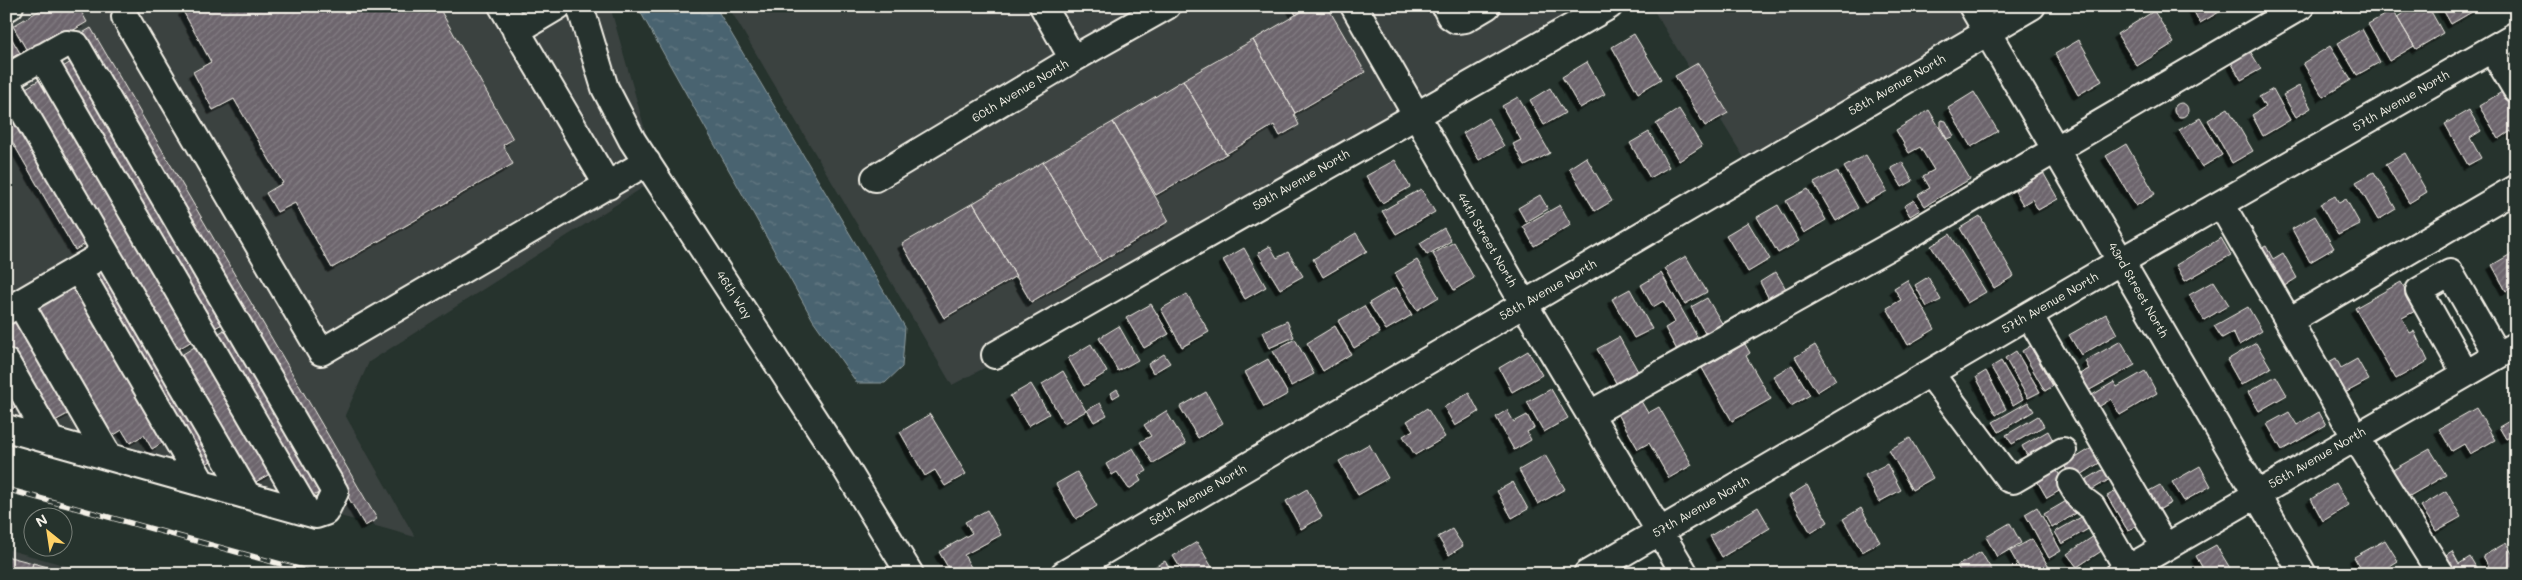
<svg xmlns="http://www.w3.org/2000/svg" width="2522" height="580" viewBox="0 0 2522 580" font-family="Mali,sans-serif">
<defs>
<pattern id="water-ripples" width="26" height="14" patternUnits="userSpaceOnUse" patternTransform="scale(1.25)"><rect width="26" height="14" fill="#4a636f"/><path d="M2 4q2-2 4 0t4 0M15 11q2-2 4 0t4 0" fill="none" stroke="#657a84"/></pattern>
<pattern id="building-hatch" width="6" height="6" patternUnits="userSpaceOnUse" patternTransform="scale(1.25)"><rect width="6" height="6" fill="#6d656d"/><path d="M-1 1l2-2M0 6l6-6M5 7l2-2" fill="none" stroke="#827c82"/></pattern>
<filter id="shadow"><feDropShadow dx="-4.5" dy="4.5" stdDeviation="0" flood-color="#0009"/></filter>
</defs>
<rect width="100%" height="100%" fill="#26332d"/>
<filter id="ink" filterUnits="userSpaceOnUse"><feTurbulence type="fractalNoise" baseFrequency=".02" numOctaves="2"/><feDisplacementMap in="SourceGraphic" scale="10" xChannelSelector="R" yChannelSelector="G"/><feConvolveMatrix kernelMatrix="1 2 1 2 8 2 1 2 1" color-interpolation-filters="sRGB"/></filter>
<g filter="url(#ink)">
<path fill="#3b4240" d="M6,6H571L650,183L369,362L345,415L415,537L6,422Z
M590,6H610L651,151L613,85Z
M728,6H1032L1060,55L862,173L872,191L1079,68L1188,6H1344L1403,110L982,350L990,365L952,385Z
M1053,6H1146L1076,45Z
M1365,6H1587L1419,101Z
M1651,6H1961L1974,28L1746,161Z
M6,549L96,574H6Z"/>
<path fill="url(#water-ripples)" stroke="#8e9c9f" d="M637,6H715L905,327L902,367L885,383H857L813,320Z"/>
<path fill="url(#building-hatch)" stroke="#f4f1e8" filter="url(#shadow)" d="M47,6H78L87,22L30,56L13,26Z
M192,6H438L513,139L503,145L513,164L332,268L295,203L277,212L266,193L283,183L234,99L213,110L193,72L211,62L183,11Z
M1291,6H1311L1296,15Z
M1311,6H1327L1365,72L1295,113L1253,40Z
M2191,6H2219L2221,11L2200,23Z
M2415,6H2428L2443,33L2416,49L2397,17Z
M2441,6H2475L2477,9L2451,24Z
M2393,10L2414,46L2389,61L2368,24Z
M2154,11L2174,43L2137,66L2117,34Z
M91,28L377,519L365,526L79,35Z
M6,29L20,53L6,61Z
M2362,29L2380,62L2357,75L2338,43Z
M1634,34L1661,79L1638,93L1612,47Z
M1253,40L1295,113L1294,114L1299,125L1280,136L1274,125L1226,154L1183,80Z
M2079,40L2102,81L2078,95L2055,54Z
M2330,46L2351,80L2323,97L2303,63Z
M2250,51L2261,69L2241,80L2231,62Z
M76,59L228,321L209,331L58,70Z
M1587,62L1605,94L1580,108L1562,77Z
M1698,63L1728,113L1705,126L1675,76Z
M46,76L199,337L173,352L21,91Z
M1183,80L1226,154L1156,195L1113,122Z
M2299,86L2311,108L2296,117L2283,95Z
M1550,88L1565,113L1544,125L1530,100Z
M2273,89L2290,120L2263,136L2252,115L2265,107L2259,97Z
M2505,90L2516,109V139L2511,131L2499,139L2479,106Z
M1974,92L1998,131L1971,147L1948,108Z
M1518,97L1550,153L1525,166L1513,144L1521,140L1502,106Z
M6,101L92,240L75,250L6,131Z
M2174 110a7 7 0 1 1 14 0a7 7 0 1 1-14 0Z
M2228,108L2253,151L2232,163L2208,120Z
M1679,109L1702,146L1679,161L1656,124Z
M1929,110L1970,179L1925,206L1918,195L1930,188L1923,176L1934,170L1920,147L1909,153L1896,130Z
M2469,110L2481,131L2470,138L2481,158L2468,165L2445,124Z
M1488,118L1504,146L1479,160L1463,133Z
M2200,118L2222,155L2202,167L2179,130Z
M1941,120L1946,121L1954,136L1947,139L1941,128Z
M1113,122L1169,221L1101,261L1043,162Z
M1649,132L1669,167L1650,178L1630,143Z
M2126,144L2155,194L2136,206L2106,156Z
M2405,153L2427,192L2409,203L2386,164Z
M1866,155L1887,191L1865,203L1844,167Z
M1586,157L1612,201L1595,211L1569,168Z
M1395,160L1410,187L1382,203L1366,176Z
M1043,162L1101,261L1031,302L973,203Z
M1902,162L1913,181L1902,187L1891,168Z
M2040,167L2058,199L2038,210L2032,199L2023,205L2011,184Z
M1837,171L1858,208L1836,221L1814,183Z
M2374,172L2396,209L2378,220L2356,182Z
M1421,189L1435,212L1396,234L1382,211Z
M1808,189L1826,220L1804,233L1786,201Z
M1540,195L1548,209L1526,222L1518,208Z
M2335,196L2339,203L2346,199L2360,224L2338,235L2320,204Z
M1914,200L1920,210L1910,216L1904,206Z
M973,203L1016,276L944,318L902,244Z
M1560,205L1571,225L1534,246L1523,226Z
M1778,205L1799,241L1778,253L1757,217Z
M1980,216L2014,276L1994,288L1960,228Z
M2315,216L2334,248L2310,262L2292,229Z
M1748,222L1770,259L1748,272L1726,235Z
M1444,228L1451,241L1427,255L1420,243Z
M1356,233L1367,251L1323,277L1313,259Z
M1950,234L1986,292L1967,303L1931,246Z
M2221,238L2231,255L2185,281L2176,265Z
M1454,242L1474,278L1454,290L1433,254Z
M1270,246L1277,258L1288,252L1303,276L1280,289L1258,253Z
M2266,246L2273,259L2283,253L2297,278L2278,290L2256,251Z
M1244,248L1266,287L1245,299L1223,260Z
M2511,254L2516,263V285L2506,291L2492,265Z
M1686,256L1707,292L1685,304L1665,268Z
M103,260L219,456L201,467L85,270Z
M1417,260L1439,297L1417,310L1395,273Z
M1776,272L1786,289L1769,299L1760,282Z
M1661,273L1698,338L1677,350L1665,328L1675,322L1663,301L1653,307L1641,285Z
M74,277L168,439L152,449L144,435L130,443L122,430L109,438L29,302Z
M1928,277L1941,300L1927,307L1915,285Z
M1907,280L1935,329L1908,345L1887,308L1901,300L1894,288Z
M2214,281L2229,305L2204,320L2189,295Z
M2401,282L2417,310L2402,318L2410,333L2414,331L2428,361L2396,379L2355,308Z
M1396,287L1412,315L1386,330L1369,303Z
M1630,289L1652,329L1634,338L1612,299Z
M1187,294L1209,332L1182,347L1161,309Z
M1707,298L1723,325L1706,335L1691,307Z
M1151,304L1169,334L1144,348L1126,318Z
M1364,306L1380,333L1354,348L1338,321Z
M2248,307L2262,331L2239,345L2233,332L2222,338L2214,326Z
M16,311L75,410L51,423L6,348V317Z
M2106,314L2117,334L2081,355L2069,335Z
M1287,321L1294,337L1269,348L1262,332Z
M231,326L326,489L308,499L214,336Z
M1119,326L1138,360L1118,371L1099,338Z
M1335,326L1351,354L1323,371L1307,343Z
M1619,337L1640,375L1619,388L1597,349Z
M1295,339L1314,374L1291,386L1273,351Z
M2121,341L2135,365L2086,392L2076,376L2089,369L2085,361Z
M201,343L275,471L252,484L178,357Z
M2256,343L2271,368L2241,385L2227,360Z
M1091,344L1107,372L1084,386L1068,358Z
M1745,344L1750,353L1746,356L1771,399L1732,421L1702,368Z
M1815,345L1836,380L1817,392L1795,357Z
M2030,346L2053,386L2045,391L2022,351Z
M1528,351L1542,375L1512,392L1499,368Z
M2016,351L2040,392L2028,398L2005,358Z
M1164,354L1170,363L1153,373L1148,364Z
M2336,358L2341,368L2357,359L2369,380L2343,394L2325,364Z
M1268,359L1288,394L1264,407L1245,372Z
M2001,361L2023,399L2013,405L1991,367Z
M1792,365L1810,395L1791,406L1773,376Z
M1063,371L1086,411L1064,423L1042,384Z
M1986,371L2006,409L1996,415L1976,377Z
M2145,371L2157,393L2120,415L2111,399L2094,410L2087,398L2114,382L2117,387Z
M2276,376L2287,395L2259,411L2248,392Z
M6,378L21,404L6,412Z
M1031,384L1049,414L1028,426L1010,396Z
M1117,389L1120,394L1113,398L1111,393Z
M1551,389L1568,418L1544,432L1527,402Z
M1206,392L1223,423L1198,438L1180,407Z
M1469,393L1479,412L1455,426L1444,407Z
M1641,401L1648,413L1659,407L1692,465L1669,478L1649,443L1638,449L1618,414Z
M2028,402L2034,411L1999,432L1993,422Z
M1100,403L1107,415L1094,422L1087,410Z
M1427,408L1445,437L1415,455L1403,436L1413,430L1407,421Z
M2476,408L2495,440L2470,454L2464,444L2452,451L2439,429Z
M1507,410L1514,422L1527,415L1534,428L1527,432L1531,440L1514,450L1496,417Z
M1166,411L1186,444L1153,463L1140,442L1151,436L1144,425Z
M2289,412L2297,425L2319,412L2326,425L2282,450L2267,424Z
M930,414L966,474L945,486L935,470L925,476L900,432Z
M2038,416L2044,426L2012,444L2006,435Z
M2516,417V434L2506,439L2499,427Z
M2048,431L2057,448L2031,463L2022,446Z
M1910,438L1933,478L1912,490L1889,450Z
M1369,444L1388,478L1358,495L1339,461Z
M2095,446L2104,460L2073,480L2064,465Z
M1133,448L1147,471L1138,476L1141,481L1129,489L1117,472L1112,475L1106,464Z
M2430,449L2446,475L2406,498L2391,471Z
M1545,455L1565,489L1538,504L1519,470Z
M1887,464L1901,490L1879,502L1865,475Z
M2109,466L2115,476L2083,495L2077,485Z
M2200,466L2211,486L2184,501L2172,482Z
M2055,467L2066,487L2047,498L2036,479Z
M1077,472L1097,506L1076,519L1056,484Z
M1513,482L1528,509L1512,518L1497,491Z
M2336,483L2349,505L2323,521L2311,499Z
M1807,485L1828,522L1811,533L1789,496Z
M2160,485L2171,503L2155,512L2145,493Z
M1307,489L1322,517L1301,529L1286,501Z
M2118,490L2138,524L2128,531L2107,496Z
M2446,491L2461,517L2436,531L2421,506Z
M2075,496L2083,509L2052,528L2044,514Z
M1758,507L1770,528L1722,557L1710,536Z
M2037,507L2061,551L2049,558L2025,514Z
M1861,508L1880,542L1862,552L1843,519Z
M987,510L1001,535L964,555L975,574H952L939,552L972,533L965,522Z
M2083,516L2090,528L2062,544L2055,532Z
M2010,523L2021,543L1997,557L1986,537Z
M1452,529L1463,546L1449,555L1438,537Z
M2094,536L2103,550L2077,567L2067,554Z
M2032,539L2050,569L2041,574H2023L2010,551Z
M2385,540L2398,561L2377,574H2364L2354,557Z
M1197,542L1216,574H1184L1173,556Z
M2506,543L2516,560V574H2493L2483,556Z
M2216,545L2233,573L2232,574H2206L2196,556Z
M2452,551L2459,564L2470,557L2480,574H2450L2441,558Z
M1981,552L1994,574H1962L1957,566Z
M6,556L33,563L30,574H6Z
M1165,561L1173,574H1142Z
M33,563L74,574H30Z"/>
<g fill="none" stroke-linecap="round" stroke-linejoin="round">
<defs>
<path id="minor" d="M502,6L608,186
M580,6L605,88L632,140L845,467L910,574
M1043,6L1073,59
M1354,6L1524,304L1685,574
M1445,6L1450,16L1456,20L1465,19L1487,6
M1972,6L2303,574
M6,8L10,6
M125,17L321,352L647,162
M516,31L558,6
M2492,49L2516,89
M42,57L307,512
M6,78L66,44L76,45L335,492L325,512L316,515L6,428
M6,81L102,246L97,258L6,311
M875,178L1073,59L1167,6
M2221,204L2355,436L2441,574
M102,246L247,495
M78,269L202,483
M20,303L109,457
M2029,315L2165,547
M2289,321L2516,188
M995,355L1609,6
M6,362L51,441
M1930,373L2009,479L2013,480L2063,451
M2465,373L2419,291L2450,273L2497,355
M1590,414L1908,236L2301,6
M2071,483L2080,498L2092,507L2128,569
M1064,574L2032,6
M1587,574L2121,261L2516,35
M2119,574L2516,345"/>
</defs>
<use href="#minor" stroke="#f4f1e8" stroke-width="30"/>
<use href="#minor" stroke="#26332d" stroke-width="26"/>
<defs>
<path id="rail" d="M6,489L317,574"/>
</defs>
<use href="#rail" stroke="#f4f1e8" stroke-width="5.5"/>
<use href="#rail" stroke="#26332d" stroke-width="4" stroke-dasharray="11" stroke-linecap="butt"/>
</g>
</g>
<g text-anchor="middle" stroke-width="5" stroke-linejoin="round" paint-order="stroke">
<g font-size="12" fill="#f4f1e8" stroke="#26332d">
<text transform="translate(1897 85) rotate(-30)" y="4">58th Avenue North</text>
<text transform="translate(1020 91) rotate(-31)" y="4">60th Avenue North</text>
<text transform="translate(2401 101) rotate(-30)" y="4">57th Avenue North</text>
<text transform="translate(1301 180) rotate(-30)" y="4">59th Avenue North</text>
<text transform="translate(1487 240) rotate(60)" y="4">44th Street North</text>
<text transform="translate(1548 290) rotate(-30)" y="4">58th Avenue North</text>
<text transform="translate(2138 290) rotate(60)" y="4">43rd Street North</text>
<text transform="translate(734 295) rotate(57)" y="4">46th Way</text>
<text transform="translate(2050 303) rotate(-30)" y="4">57th Avenue North</text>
<text transform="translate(2317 458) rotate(-30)" y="4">56th Avenue North</text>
<text transform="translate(1198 495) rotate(-30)" y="4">58th Avenue North</text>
<text transform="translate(1701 507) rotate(-30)" y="4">57th Avenue North</text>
</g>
</g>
<rect width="2522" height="580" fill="none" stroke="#26332d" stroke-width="25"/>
<rect x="12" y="12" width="2497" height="555" fill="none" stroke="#f4f1e8" stroke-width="2" filter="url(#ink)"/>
<g transform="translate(48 532) rotate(330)"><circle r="24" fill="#26332d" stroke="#787f78"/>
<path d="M0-4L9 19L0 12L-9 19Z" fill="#ffd166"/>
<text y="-8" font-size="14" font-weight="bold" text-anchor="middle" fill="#f4f1e8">N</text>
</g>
</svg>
